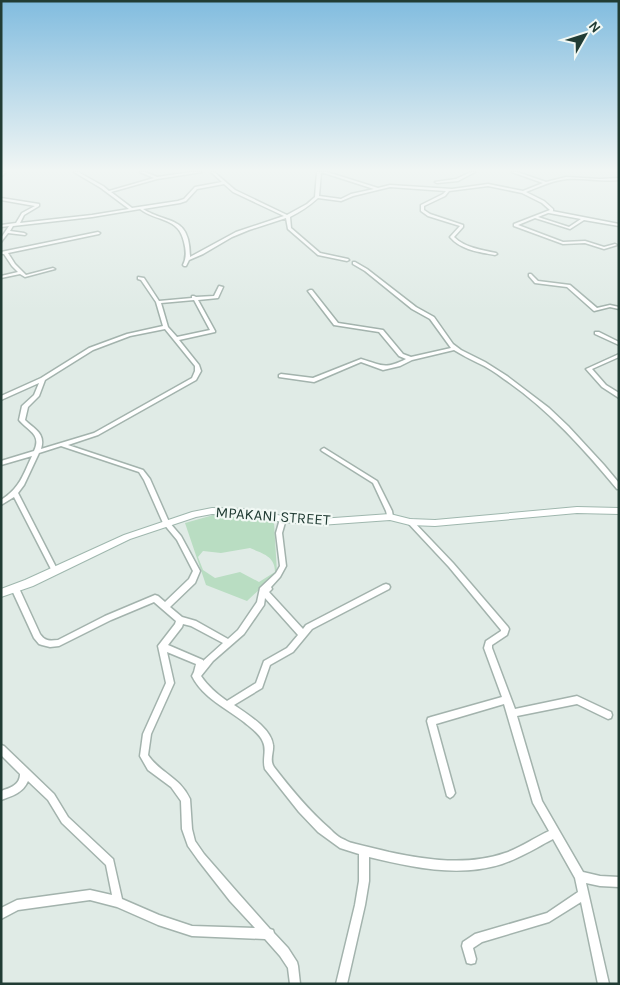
<svg xmlns="http://www.w3.org/2000/svg" width="620" height="985" viewBox="0 0 620 985" font-family="Karla,sans-serif">
<rect width="100%" height="100%" fill="#e0ebe6"/>
<path fill="#b9ddc2" fill-rule="evenodd" d="M217,514L274,522L277,573L247,601L206,585L185,523ZM250,548C263,554 275,556 275,572L259,582L240,572L215,578L203,570L198,557L203,551L221,553Z"/>
<g fill="none" stroke-linecap="round" stroke-linejoin="round">
<defs>
<path id="street" d="M3,172H6L1,177V174Z
M74,172H78L103,186L109,191L154,178L140,172H145L157,177L191,172H202L157,179L111,192L132,208L178,201L184,199L195,187L222,182L211,172H214L235,190L287,215L307,204L315,197L317,172H321L319,196L341,199L351,194L374,189L321,172H327L378,188L390,185L452,189L488,184L523,191L543,183L512,172H517L546,182L566,177L600,179L619,178V180C601,182 585,178 567,179C553,180 539,187 526,192L544,201L553,209V211H552L619,224V226L584,220L570,229L535,218L518,225L563,242L585,241L604,247L615,244L617,245L604,249L585,243L563,244L514,226V224L550,210L542,203L522,193L488,186L449,191L445,196L424,206V210L430,214L463,225V227L454,237C465,248 482,250 496,253L497,254L495,255C479,252 461,250 450,237L460,226L428,216L421,211V205L443,194L446,191L390,187L353,196L341,201L318,198C309,206 300,212 290,217L291,228L320,253L348,259L349,260L347,261L318,255L288,229L286,218L249,230L232,237L203,254L189,260L186,266H184L183,265C187,257 186,250 184,242C179,217 157,222 140,209L92,217L13,226L10,231L24,233L26,234L25,235L8,233L1,242V238L9,226L1,227V225L16,223L22,213L35,206L1,200V198L39,204V206L24,215L20,223L92,215L129,209L101,188ZM224,184L233,192L284,216L236,232L190,257C190,215 169,225 143,209L180,203L186,201L197,189ZM548,213H549L581,219L569,227L538,217Z
M471,172H475L458,181L437,183L435,182L456,179Z
M98,232L100,233L99,234L8,253L15,264L26,275L53,268L55,269L25,277L20,274L1,278V276L18,272L12,266L4,254H1V252Z
M353,262H355L367,269L416,307L434,317L453,344L461,350L485,362L507,376L549,408L568,426L604,465L619,483V489H617C583,448 548,409 504,379C496,373 487,367 478,363C470,359 462,355 454,350L412,360L400,366L383,370L361,362L314,382L279,377V375L281,374L313,378L361,359C382,365 384,370 406,359L399,356L379,332L334,325L308,291L310,290H312L338,323L383,330L403,354L411,357L451,348L430,319L412,309L365,271L353,264Z
M529,274H531L538,281L570,285L597,308L610,305L619,307V309L610,307L594,311L567,287L535,283L529,276Z
M138,277L144,278L159,301L192,298V296H194L196,297L214,296L219,286L223,287L218,298L198,300L215,331V332L179,340L199,365L201,371L196,380L98,435L68,445L143,470L150,479L169,522L181,536L200,571L195,583L170,607L182,617L196,621L228,639L238,630L257,602L260,588L276,573L280,566L276,533L280,519L281,517H285L286,519L282,533L286,566L280,577L271,587L272,589L269,592L303,629L306,625L383,585L386,584L389,585L390,587L389,589L312,629L293,652L270,665L262,688L234,705C247,714 271,728 273,745C274,752 269,760 274,767C291,789 309,811 330,829C334,833 339,838 345,840C348,842 352,843 356,844C367,847 378,849 389,852C426,860 468,866 505,853C520,848 534,838 549,831L533,803L504,704L436,724L455,793L453,796L450,798L447,796L427,721L428,718L431,717L502,697L484,648L486,641L501,631V630L449,567L407,522L408,520H412L453,563L508,627L509,629L507,635L492,645V648L515,709L577,696L611,712L612,715L611,718L608,719L577,704L517,716L542,801L583,872L600,876L619,877V887L600,886L586,883L609,984H598L581,902L549,922L482,942L473,948L476,959L475,963L471,964L467,963L462,946L463,942L475,934L547,913L578,892L575,878L553,839C536,848 520,858 502,864C458,878 411,867 369,857V881L365,905L347,984H336L355,905L359,881V854L340,848L318,832L299,812L265,769C262,760 267,750 263,742C260,734 251,728 244,722C226,708 203,698 192,676L194,672L196,664L167,652L174,683L151,734L148,755C160,773 180,777 190,799L192,829L195,841L204,854L238,893L270,929L273,930L274,933L288,948L297,962L298,966L300,984H290L288,968L280,956L265,939L192,936L158,925L117,907L90,900L18,910L1,919V908L17,900L90,890L112,895L106,865L62,823L48,800L28,781C23,793 12,796 1,800V791C10,788 20,785 20,774L1,755V745L4,746L54,794L68,817L113,859L122,899L159,915L192,926L255,928L230,901L198,860L188,846L182,829L181,801L171,787L148,770L140,756L143,734L166,683L158,646L175,624L176,621L154,602L111,620L59,646L50,647L42,645L39,644L34,638L11,588L12,586L15,585L18,586L40,634C45,641 49,641 58,640L105,616L155,595L158,596L165,602L189,579L193,571L177,540L163,523L144,480L139,472L61,446L39,453L24,485L18,493L58,571L57,573L55,574L53,573L52,571L14,497L1,505V500C20,488 23,475 32,456L1,465V461L34,451C42,434 28,431 19,420L22,406L34,395L39,383L1,400V396L41,378L89,348L127,334L163,326L156,302L141,280L138,279ZM194,300L210,330L177,337L168,327L161,303ZM165,329L195,366V371L192,378L94,433L41,449C46,433 34,429 25,420L28,407L39,396L45,380L93,350L130,336ZM265,598L298,635L287,648L264,661L256,683L227,701C217,694 208,686 201,676L213,661L244,634L264,605ZM183,624L191,626L223,643L203,661V660L168,645L182,627Z
M595,332H599L619,342V345L595,334Z
M619,354V357L592,369L606,385L619,393V398L602,387L586,369Z
M324,448L377,481L392,511L393,517L392,519H388L386,511L373,483L322,451L321,450L322,449Z"/>
<path id="secondary" d="M577,507L619,508V514L577,513L435,526L410,525L390,520L320,525L283,522L243,515L212,514L196,517L130,539L33,586L1,597V589L25,580L124,535L192,512L212,508L243,509L283,516L320,519L390,514L410,519L435,520Z"/>
</defs>
<use href="#street" stroke="#a3b3ad" stroke-width="3"/>
<use href="#secondary" stroke="#9fb7ae" stroke-width="2"/>
<use href="#street" fill="#fff" fill-rule="evenodd"/>
<use href="#secondary" fill="#fff" fill-rule="evenodd"/>
</g>
<linearGradient id="sky" x2="0" y2="1"><stop stop-color="#81bcdf"/><stop offset="0.55" stop-color="#f1f6f4"/><stop offset="1" stop-color="#f1f6f4" stop-opacity="0"/></linearGradient>
<rect width="620" height="310" fill="url(#sky)"/>
<g text-anchor="middle" stroke-width="4.5" stroke-linejoin="round" paint-order="stroke">
<g font-size="15" fill="#213c34" stroke="#f1f8f4">
<text transform="translate(273 516) rotate(4)" y="5">MPAKANI STREET</text>
</g>
</g>
<rect width="620" height="985" fill="none" stroke="#213c34" stroke-width="5"/>
<g transform="translate(585 35) rotate(51)" stroke="#f1f8f4" stroke-width="4" paint-order="stroke">
<path d="M0-4L9 19L0 12L-9 19Z" fill="#213c34"/>
<text y="-8" font-size="14" font-weight="bold" text-anchor="middle" fill="#213c34">N</text>
</g>
</svg>
